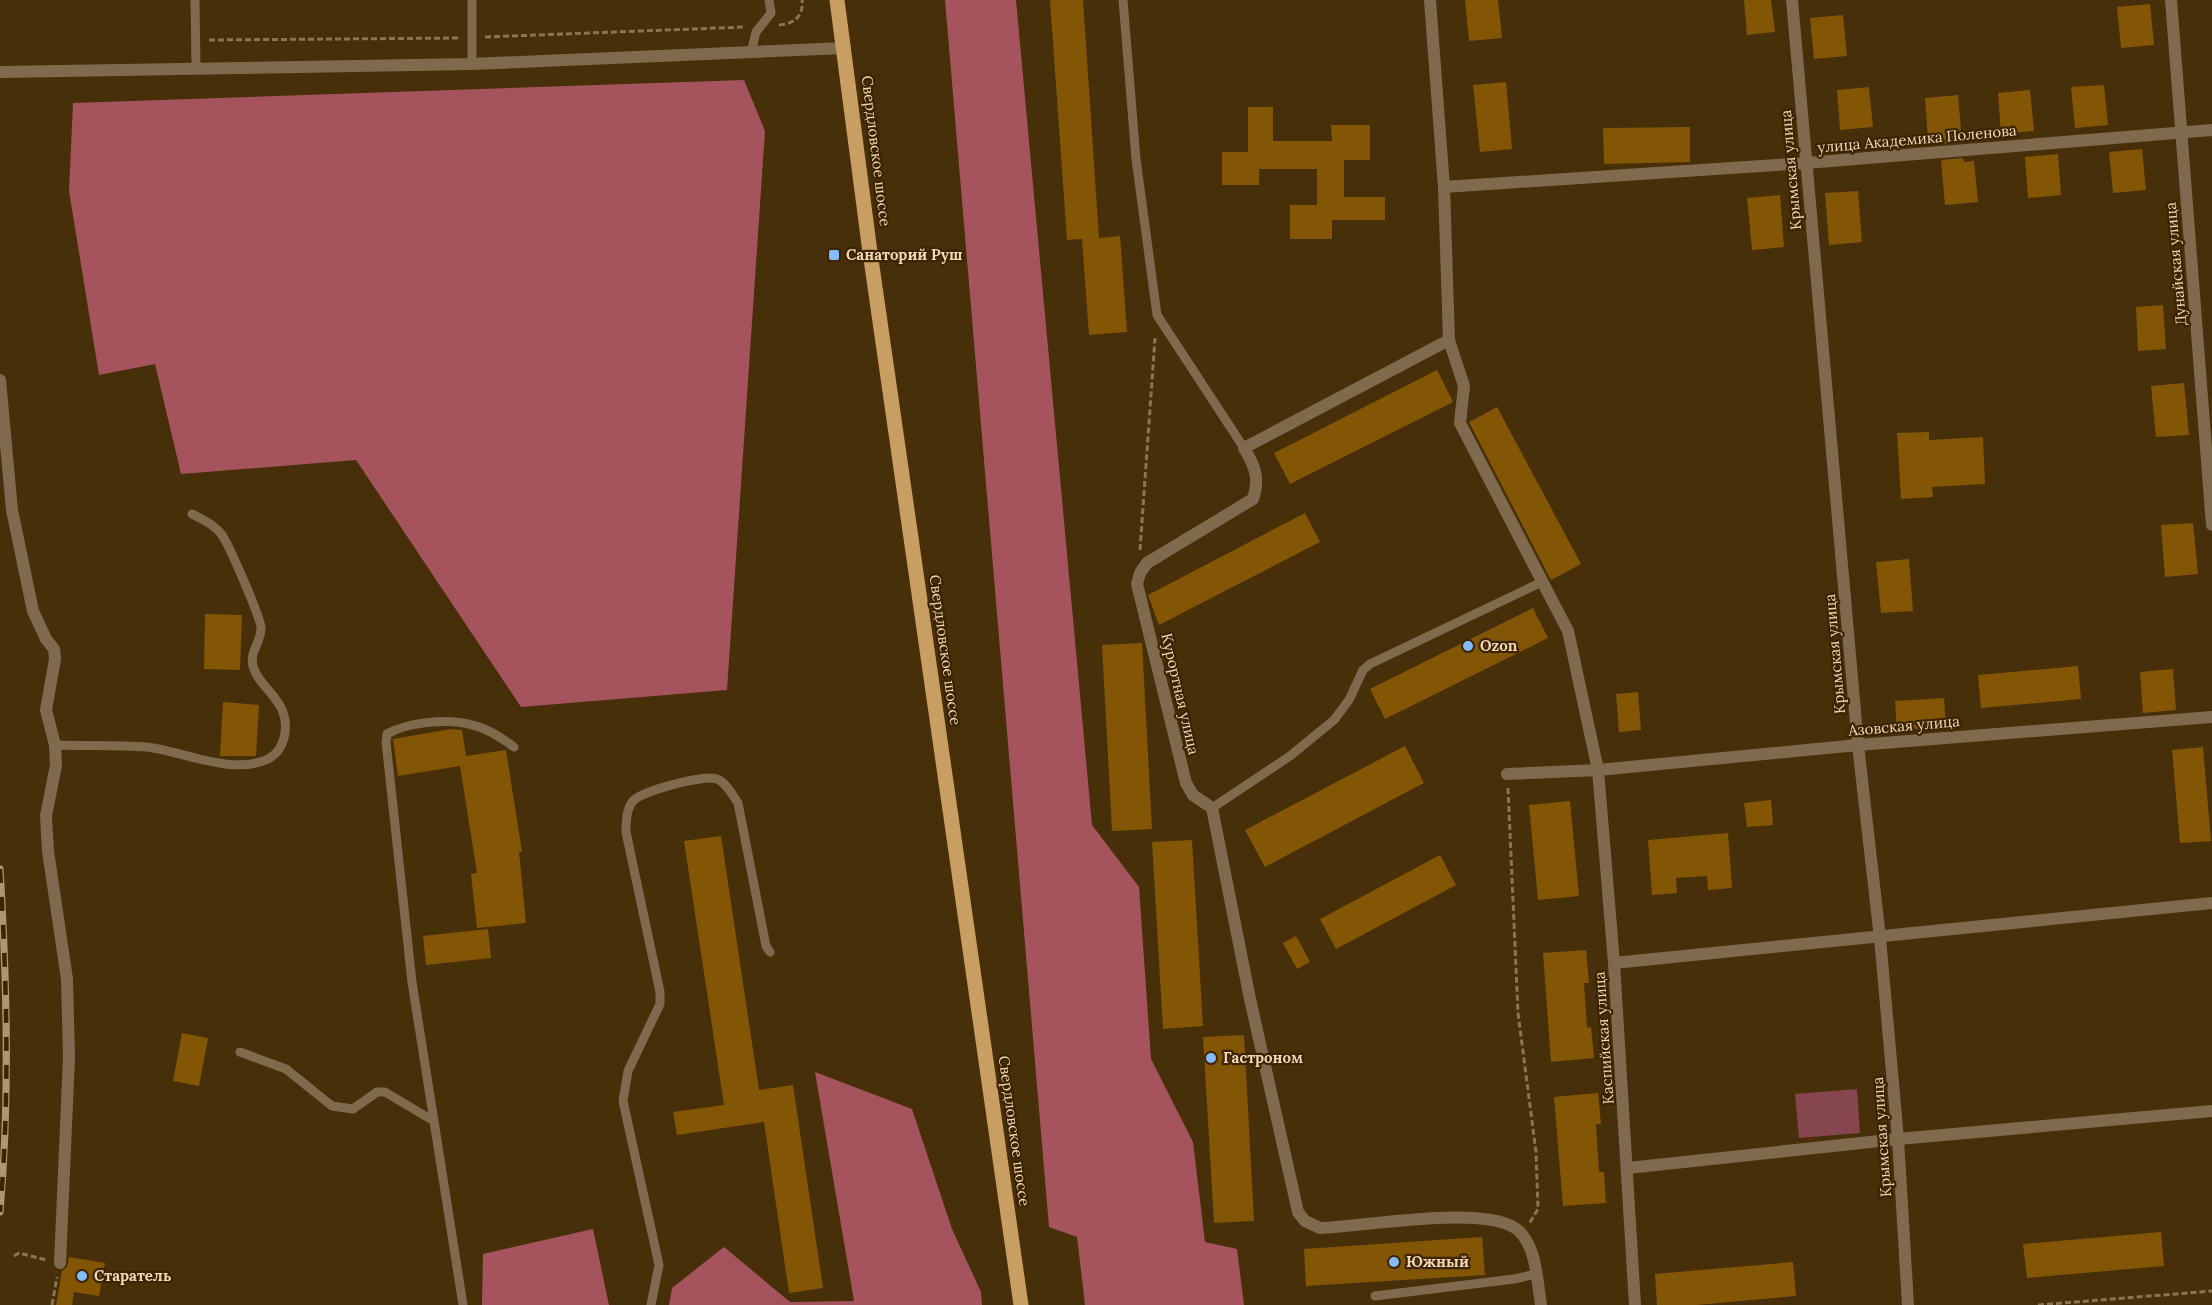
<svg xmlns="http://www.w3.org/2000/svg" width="2212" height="1305" viewBox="0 0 2212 1305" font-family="Lora,serif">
<rect width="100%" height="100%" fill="#472f09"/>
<path fill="#86464d" d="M1857,1089L1860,1133L1799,1138L1795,1094Z"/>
<path fill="#a5535d" d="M945,0H1016L1092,825L1139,887L1151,1059L1193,1142L1205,1242L1237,1249L1244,1305H1085L1077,1237L1049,1227Z
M744,80L765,131L727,690L521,707L356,460L181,474L155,364L99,375L69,191L73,103Z
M815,1072L912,1109L952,1229L981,1292L982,1305H669L672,1288L724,1247L790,1302L854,1301Z
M593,1229L609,1305H482L483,1254Z"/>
<path fill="#835605" d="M1050,0H1083L1099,238L1120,236L1127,332L1089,335L1082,239L1067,240Z
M1465,0H1498L1502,38L1469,41Z
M1744,0H1771L1775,32L1747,35Z
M2150,4L2154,45L2121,48L2117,7Z
M1843,15L1847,56L1814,59L1810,18Z
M1506,82L1512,149L1480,152L1473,85Z
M2104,85L2108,125L2075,128L2071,87Z
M1869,87L1873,127L1840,130L1837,90Z
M2030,90L2034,131L2001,134L1998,93Z
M1958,95L1962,142L1940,144L1939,138L1928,139L1925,98Z
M1248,107H1273V141H1332L1331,125H1370V160H1344V197H1385V220H1332V239H1290V205H1317V169H1259V185H1222V152H1248Z
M1690,127V162L1604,164L1603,128Z
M2142,149L2146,190L2113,193L2109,152Z
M2058,154L2061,195L2028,198L2025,157Z
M1963,158L1964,162L1974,161L1978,202L1945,205L1941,160Z
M1858,191L1862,242L1829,245L1825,193Z
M1780,195L1784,247L1752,250L1747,198Z
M2163,305L2166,349L2138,351L2136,307Z
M1437,370L1453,402L1290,484L1274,453Z
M2184,383L2189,435L2156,437L2151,386Z
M1497,407L1581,564L1551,580L1469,422Z
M1929,432V440L1983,437L1985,484L1932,487L1933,497L1901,499L1897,433Z
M1305,513L1320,542L1159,625L1148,595Z
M2193,523L2198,574L2165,577L2161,525Z
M1909,559L1913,611L1881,613L1876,562Z
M1533,608L1548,638L1385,719L1370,689Z
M205,614L242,615L240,670L204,669Z
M1142,643L1152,829L1112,831L1102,645Z
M2078,666L2081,699L1981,708L1978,675Z
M2173,669L2176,710L2143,713L2140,672Z
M1638,692L1641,730L1619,732L1616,694Z
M1944,698L1946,727L1897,730L1895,701Z
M223,702L259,705L256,756H220Z
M451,729L462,730L466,756L506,750L522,852H519L526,923L477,928L471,874L477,873L460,766L398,776L393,739Z
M1405,746L1424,783L1265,867L1245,830Z
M2203,747L2211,841L2180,843L2172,750Z
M1771,800L1773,825L1747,827L1744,803Z
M1570,801L1579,896L1538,900L1529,805Z
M1728,833L1732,888L1708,890L1707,876L1676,878L1677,893L1652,895L1648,840Z
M721,836L759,1090L793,1085L823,1288L789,1293L764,1122L677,1135L673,1112L724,1105L684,841Z
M1192,840L1203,1026L1163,1029L1152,842Z
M1440,855L1456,885L1336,949L1320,919Z
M488,929L491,958L426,965L423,936Z
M1296,936L1310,962L1297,969L1283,943Z
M1586,950L1589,983H1584L1587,1028L1591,1027L1594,1058L1551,1062L1543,953Z
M182,1033L208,1038L199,1086L173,1081Z
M1244,1035L1254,1221L1214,1223L1203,1037Z
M1598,1093L1601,1124H1596L1599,1172H1604L1606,1203L1563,1206L1554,1097Z
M2161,1232L2164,1266L2027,1278L2023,1244Z
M1482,1237L1485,1275L1306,1286L1304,1249Z
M69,1257L105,1263L99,1296L74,1292L72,1305H56L62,1271L67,1267Z
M1793,1262L1796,1296L1696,1305H1657L1655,1274Z"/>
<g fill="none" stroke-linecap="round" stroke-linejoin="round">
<path stroke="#8d7451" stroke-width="3" stroke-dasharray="6 3" stroke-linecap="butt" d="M779,25C794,24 804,16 802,0
M485,37L745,27
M209,40L461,38
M1140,550L1155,338
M1508,788L1518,1013L1536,1152L1538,1209L1529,1224
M14,1256L19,1253L46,1260
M52,1305L57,1277
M2038,1305L2212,1291"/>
<path stroke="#7f6a4e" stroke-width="9" d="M195,0L196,68
M472,0V64
M1123,0L1136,159L1157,315L1244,448
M751,53L756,32L771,13L769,0
M55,745C86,746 116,745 147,747C182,751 233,776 268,759C277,754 281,748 284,738C293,701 259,690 253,666C249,652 262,641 261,627C259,614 230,547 222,535C214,524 203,520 192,514
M1212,808L1290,756L1334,720L1349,700L1363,670L1370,664L1542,582
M240,1052L286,1069L332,1106L353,1109L377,1092H385L432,1120
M1375,1296L1514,1279L1536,1274
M463,1305L412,982L386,742L387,734C408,722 448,718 472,725C486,728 502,738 514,747
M651,1305L659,1265L623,1101L628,1071L660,1004V992L626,832C626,822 626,810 633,801C642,791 704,774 717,779C727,783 732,795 738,803L766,946L770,952"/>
<path stroke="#7f6a4e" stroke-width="12" d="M1430,0L1444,187L1449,340L1464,386L1460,423L1568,631L1598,770L1614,963L1635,1305
M1792,0L1858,745L1880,938L1898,1139L1908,1305
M2171,0L2212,525
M0,72L472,64L845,48
M1444,187L1806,163L2212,130
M1449,340L1244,448C1255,466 1260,479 1253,499L1147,563L1140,573L1137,584L1186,783L1193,795L1212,808L1250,999L1298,1212L1305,1221L1320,1228C1362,1227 1490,1203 1519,1231C1537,1249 1537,1281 1541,1305
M0,380L12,510L33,611L46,639L54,649L55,659L46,710L55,745L56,765L46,816L48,851L67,979L69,1057L60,1263
M1507,774L1598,770L1858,745L2212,717
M1614,963L2212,903
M1628,1168L1898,1139L2212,1111"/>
<path stroke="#c99e63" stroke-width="15" d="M837,0L870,252L1021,1305"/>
<defs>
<path id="rail" d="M0,869C7,983 10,1098 0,1212"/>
</defs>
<use href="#rail" stroke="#ae9573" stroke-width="7"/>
<use href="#rail" stroke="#3c2400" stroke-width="4.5" stroke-dasharray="14" stroke-linecap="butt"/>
</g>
<g fill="#86bbfb" stroke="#3c2400" stroke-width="2">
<rect x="828" y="249" width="12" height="12" rx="3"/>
<circle cx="1468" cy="646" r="6"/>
<circle cx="1211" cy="1058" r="6"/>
<circle cx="1394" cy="1262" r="6"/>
<circle cx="82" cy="1276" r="6"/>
</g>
<g text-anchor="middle" stroke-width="4.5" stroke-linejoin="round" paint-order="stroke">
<g font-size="15" fill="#f1d7b7" stroke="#3c2400">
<text transform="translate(1917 139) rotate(-5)" y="5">улица Академика Поленова</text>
<text transform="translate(876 151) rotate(83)" y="5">Свердловское шоссе</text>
<text transform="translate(1791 170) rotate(-95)" y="5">Крымская улица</text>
<text transform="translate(2176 264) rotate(-95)" y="5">Дунайская улица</text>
<text transform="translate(945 650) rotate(82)" y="5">Свердловское шоссе</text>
<text transform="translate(1835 654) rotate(-95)" y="5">Крымская улица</text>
<text transform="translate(1180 694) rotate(77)" y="5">Курортная улица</text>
<text transform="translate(1904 726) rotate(-5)" y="5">Азовская улица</text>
<text transform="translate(1604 1038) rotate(-94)" y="5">Каспийская улица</text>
<text transform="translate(1014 1131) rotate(82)" y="5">Свердловское шоссе</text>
<text transform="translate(1882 1137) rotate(-94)" y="5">Крымская улица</text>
</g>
<g font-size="15" font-weight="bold" fill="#f1d7b7" stroke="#3c2400" text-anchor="start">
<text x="846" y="260">Санаторий Руш</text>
<text x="1480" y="651">Ozon</text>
<text x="1223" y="1063">Гастроном</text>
<text x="1406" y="1267">Южный</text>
<text x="94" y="1281">Старатель</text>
</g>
</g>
</svg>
